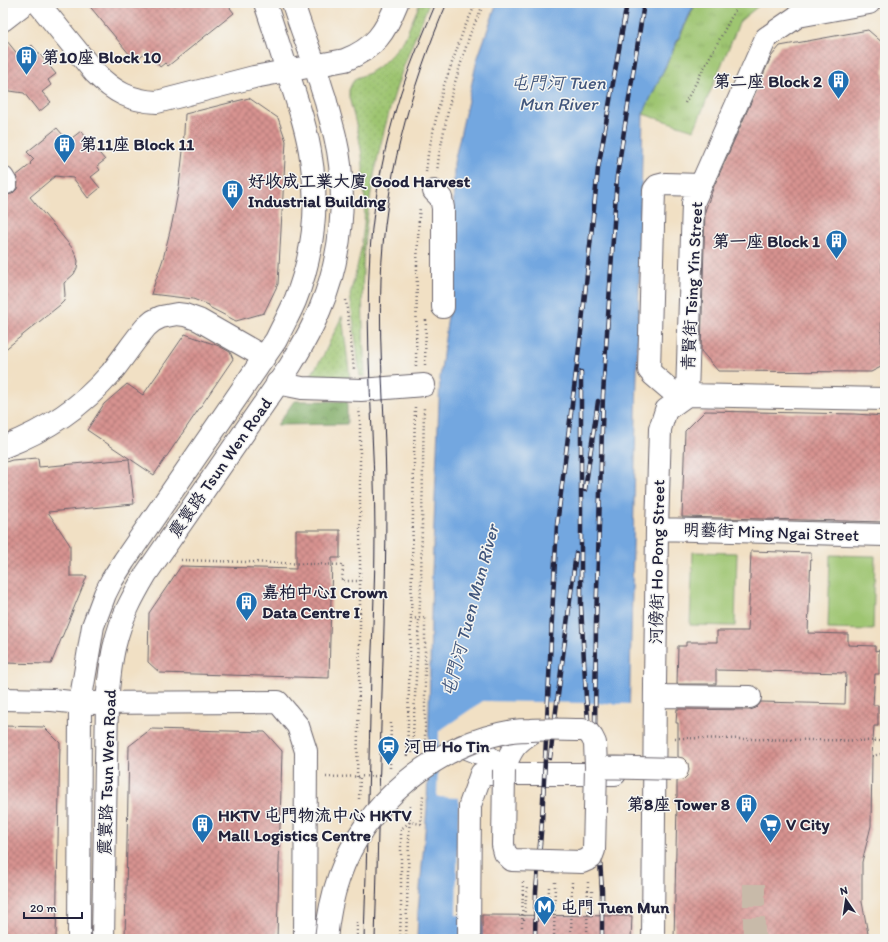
<svg xmlns="http://www.w3.org/2000/svg" width="888" height="942" viewBox="0 0 888 942" font-family="Itim,'LXGW WenKai TC',sans-serif">
<defs>
<pattern id="grass-dots" width="8" height="8" patternUnits="userSpaceOnUse"><rect width="8" height="8" fill="#9ec571"/><path d="M2 2h.1M6 6h.1" fill="none" stroke="#88a963" stroke-width="1.8" stroke-linecap="round"/></pattern>
<pattern id="forest-crowns" width="20" height="18" patternUnits="userSpaceOnUse"><rect width="20" height="18" fill="#7eaa63"/><path d="M2 6a3 3 0 1 1 6 0M12 15a3 3 0 1 1 6 0" fill="none" stroke="#678a53"/></pattern>
<pattern id="park-tufts" width="24" height="20" patternUnits="userSpaceOnUse"><rect width="24" height="20" fill="#9ec571"/><path d="M3 7l-1-3M5 7V3M7 7l1-3M15 17l-1-3M17 17v-4M19 17l1-3" fill="none" stroke="#88a963"/></pattern>
<pattern id="building-cross-hatch" width="8" height="8" patternUnits="userSpaceOnUse"><rect width="8" height="8" fill="#d79390"/><path d="M0 0l8 8M0 8l8-8" fill="none" stroke="#ae7877"/></pattern>
</defs>
<rect width="100%" height="100%" fill="#f6f6f2"/>
<filter id="ink" filterUnits="userSpaceOnUse"><feTurbulence type="fractalNoise" baseFrequency=".025" numOctaves="2"/><feDisplacementMap in="SourceGraphic" scale="8" xChannelSelector="R" yChannelSelector="G"/><feConvolveMatrix kernelMatrix="1 2 1 2 8 2 1 2 1" color-interpolation-filters="sRGB"/></filter>
<filter id="wash" filterUnits="userSpaceOnUse"><feTurbulence type="fractalNoise" baseFrequency=".012" numOctaves="4" result="noise"/><feDisplacementMap in="SourceGraphic" scale="16" xChannelSelector="R" yChannelSelector="G"/><feGaussianBlur stdDeviation="0.9" result="paint"/><feColorMatrix in="noise" values="0 0 0 0 0 0 0 0 0 0 0 0 0 0 0 0 0 1.4 0 .05"/><feComposite in="paint" operator="in"/></filter>
<g filter="url(#wash)">
<rect width="100%" height="100%" fill="#f1e0c4"/>
<path fill="url(#grass-dots)" stroke="#607456" d="M420,3H429C421,24 411,46 403,68C383,126 369,187 364,248C361,291 363,334 365,376H360L350,294L356,272L361,249L364,225L365,202L364,179L362,155L358,132L349,97V90L352,83L356,78L367,74L381,65L393,53L404,40Z
M342,316L350,378L314,382L311,375L323,356Z"/>
<path fill="url(#forest-crowns)" stroke="#50664f" d="M294,401H347V424L277,425Z"/>
<path fill="url(#park-tufts)" stroke="#607456" d="M696,3H762L740,21L694,130L643,114Z"/>
<path fill="#9ec571" stroke="#607456" d="M693,552L737,553L735,626L690,625Z
M830,555L875,556L873,630L828,629Z"/>
<path fill="#73a7e0" stroke="#4a648e" d="M497,3H695L643,114L624,939H417L418,912L427,808L432,572L440,378L448,315L453,290L454,163L477,60Z"/>
<path fill="#f1e0c4" d="M483,701L631,704L626,916L456,915L459,798L437,797L439,731Z"/>
<g id="blocks">
<path fill="url(#building-cross-hatch)" d="M87,3H226L234,13L168,66L165,63L160,67L147,51L135,61Z
M868,30L884,44L881,367L871,372L718,371L701,351L705,211L714,186L771,57L780,46Z
M3,36L19,56L32,45L56,74L48,80L51,85L42,92L51,102L39,112L24,93L3,90Z
M249,98L278,118L286,141L278,284L264,313L236,321L209,307V305L193,299L151,294L163,259L172,223L179,187L183,151L185,114Z
M57,128L68,141L81,131L105,160L97,166L100,170L91,177L100,188L88,198L73,178L55,176L30,197L73,249L76,255L78,261L77,268L74,274L64,283L65,295L64,301L60,305L3,351V195H7L12,194L17,189L18,182L16,176L31,164L30,163L34,159L27,152Z
M185,334L219,346L230,352L233,359L154,475L87,430L104,404L127,384L143,395Z
M705,411L855,414L885,416V522L682,517L685,431Z
M38,458L39,467L129,459L134,504L48,512L70,545V576H87L51,664L3,663V463L12,460Z
M296,530H340V558H332L329,678L160,673L148,662L149,613L181,566L296,569Z
M751,551L811,553L808,633L848,634V645L875,646V651L879,650V674H875L873,705H878V726H874L872,756L871,826L862,862V902L869,939H674L677,804L673,801L677,797V781L683,780L687,776L689,770L688,763L683,758L678,757V723H676L677,709L750,710L756,708L761,702L845,704L846,673L716,670V684H677L678,646H686V642H717V631H748Z
M3,726L44,727L60,743L56,939H3Z
M151,729L265,732L282,751L277,939H125L129,746Z
M482,915L632,916L631,939H482Z"/>
</g>
</g>
<g filter="url(#ink)">
<use href="#blocks" fill-opacity="0" stroke="#6a646b" stroke-width="1"/>
<g fill="none" stroke-linecap="round" stroke-linejoin="round">
<path stroke="#c8baa9" stroke-width="22" stroke-dasharray="22 11" stroke-linecap="butt" d="M754,884V939"/>
<defs>
<path id="minor" d="M38,3L95,73C114,92 131,101 157,102L254,77L345,60C375,48 385,33 397,3
M3,20L25,3
M3,178L6,183
M434,191L441,198L443,208V307
M277,383L302,388L361,390L424,385
M687,395L693,203L766,38L798,16L869,3
M681,399L653,375L649,370L654,190L657,186L665,184L701,185
M3,447C45,431 81,408 111,373C123,358 134,341 146,327L153,321L161,317L177,314L185,315L199,320L264,357
M657,529L885,535
M655,696L750,697
M3,699L52,700L80,703L278,702L298,726L306,751L305,939
M462,746L489,757L504,770C511,748 516,742 536,730
M469,939L470,805L481,774H615
M653,939L655,684L657,529L660,429L666,410L687,395L885,399"/>
<path id="major" d="M79,939L80,703L93,626L105,594L112,580L124,561L276,340C282,327 289,315 295,301C313,256 319,206 311,158C307,129 297,101 288,73C280,49 273,26 265,3
M103,939L107,702C109,682 110,663 115,644C121,618 133,596 146,574L290,366C301,348 312,329 320,309C342,258 348,191 335,136C332,124 328,111 325,98C321,87 318,75 314,63C307,43 299,23 293,3"/>
</defs>
<use href="#minor" stroke="#6a646b" stroke-width="24"/>
<use href="#major" stroke="#6a646b" stroke-width="24"/>
<path stroke="#6a646b" stroke-width="2.5" stroke-dasharray="1 3" stroke-linecap="butt" d="M685,103L739,3
M426,172L428,154L443,88L464,29L476,3
M437,172L439,155L452,92L470,34L484,3
M346,300L354,369
M425,365L426,318
M416,366L417,263L419,217L420,207
M883,373H885
M181,560L343,565L342,581H360
M411,619L425,617V744
M675,738L885,741
M412,753L421,584L424,406
M407,756L411,619L415,407
M872,756L885,753
M390,768L391,720
M326,777L381,776
M357,777L360,639V418L359,409
M359,799L360,777
M405,812L410,822
M548,916L549,887
M592,916V888
M524,920L527,887
M522,927L523,881
M357,939V922
M400,939L401,905V829L410,822L421,824L423,795
M406,939L410,806
M554,939L555,882
M571,939L572,882
M587,939L588,880"/>
<use href="#minor" stroke="#fff" stroke-width="22"/>
<use href="#major" stroke="#fff" stroke-width="22"/>
<path stroke="#22223b" stroke-width="1" d="M364,939C367,850 369,762 371,673C373,627 375,581 375,535C375,440 364,345 370,250C374,197 385,143 401,92C411,62 424,32 436,3
M375,939C377,880 378,822 380,763C382,678 386,592 386,507C387,431 378,355 381,279C384,184 409,90 447,3"/>
<defs>
<path id="rail" d="M581,372V605L586,698L590,740
M585,490L598,401
M550,758L576,553
M535,939L536,891L542,821L553,597L557,525L581,332L598,169L627,3
M602,939V891L598,830L595,731L596,623L603,395L617,176L644,3"/>
</defs>
<use href="#rail" stroke="#22223b" stroke-width="4.5"/>
<use href="#rail" stroke="#f6f6f2" stroke-width="3" stroke-dasharray="9" stroke-linecap="butt"/>
<defs>
<path id="minor-bridge" d="M596,767L677,769
M326,939C328,918 332,897 339,877C365,803 436,744 513,731C519,730 525,730 531,730C548,729 565,730 583,730L588,732L592,737L595,743L596,767L594,850L591,858L582,862L512,860L505,853L503,845L504,770"/>
</defs>
<use href="#minor-bridge" stroke="#6a646b" stroke-width="24" stroke-linecap="butt"/>
<use href="#minor-bridge" stroke="#fff" stroke-width="22"/>
</g>
</g>
<defs>
<symbol id="building-pin" viewBox="-11 -11 22 30"><path d="M0 17L-7.5 6A9.5 9.5 0 1 1 7.5 6Z" fill="#1f6fb2" stroke="#f6f6f2"/><path d="M-4-6H4V6H1V3H-1V6H-4ZM-2.5-4.3h1.7v1.8h-1.7ZM.8-4.3h1.7v1.8H.8ZM-2.5-1h1.7V.8h-1.7ZM.8-1h1.7V.8H.8Z" fill="#fff"/></symbol>
<symbol id="station-pin" viewBox="-11 -11 22 30"><path d="M0 17L-7.5 6A9.5 9.5 0 1 1 7.5 6Z" fill="#1f6fb2" stroke="#f6f6f2"/><path d="M-3-6H3Q5-6 5-4V2Q5 4 3 4L4.5 6H3L1.5 4h-3L-3 6H-4.5L-3 4Q-5 4-5 2V-4Q-5-6-3-6ZM-3.5-4v3h7v-3ZM-3.5 1v1.5H-2V1ZM2 1v1.5H3.5V1Z" fill="#fff"/></symbol>
<symbol id="supermarket-pin" viewBox="-11 -11 22 30"><path d="M0 17L-7.5 6A9.5 9.5 0 1 1 7.5 6Z" fill="#1f6fb2" stroke="#f6f6f2"/><path d="M-6-5.5h2.5l.6 2H6L4.5 2H-2.5L-4.4-4H-6ZM-1.5 3.2a1.3 1.3 0 1 0 .1 0ZM3 3.2a1.3 1.3 0 1 0 .1 0Z" fill="#fff"/></symbol>
<symbol id="metro-pin" viewBox="-11 -11 22 30"><path d="M0 17L-7.5 6A9.5 9.5 0 1 1 7.5 6Z" fill="#1f6fb2" stroke="#f6f6f2"/><path d="M-5.5 5V-5H-3L0 0L3-5H5.5V5H3V-.5L0 4L-3-.5V5Z" fill="#fff"/></symbol>
</defs>
<g fill-rule="evenodd">
<use href="#building-pin" x="14" y="44" width="25" height="34"/>
<use href="#building-pin" x="826" y="68" width="25" height="34"/>
<use href="#building-pin" x="52" y="132" width="25" height="34"/>
<use href="#building-pin" x="220" y="178" width="25" height="34"/>
<use href="#building-pin" x="824" y="228" width="25" height="34"/>
<use href="#building-pin" x="234" y="590" width="25" height="34"/>
<use href="#station-pin" x="376" y="734" width="25" height="34"/>
<use href="#building-pin" x="734" y="792" width="25" height="34"/>
<use href="#supermarket-pin" x="758" y="812" width="25" height="34"/>
<use href="#building-pin" x="190" y="812" width="25" height="34"/>
<use href="#metro-pin" x="532" y="894" width="25" height="34"/>
</g>
<g text-anchor="middle" stroke-width="3" stroke-linejoin="round" paint-order="stroke">
<g font-size="17" font-weight="bold" fill="#22223b" stroke="#f6f6f2" text-anchor="start">
<text x="42" y="63">第10座 Block 10</text>
<text x="822" y="87" text-anchor="end">第二座 Block 2</text>
<text x="80" y="150">第11座 Block 11</text>
<text x="248" y="187">好收成工業大廈 Good Harvest<tspan x="248" dy="20">Industrial Building</tspan></text>
<text x="820" y="247" text-anchor="end">第一座 Block 1</text>
<text x="262" y="598">嘉柏中心I Crown<tspan x="262" dy="20">Data Centre I</tspan></text>
<text x="404" y="752">河田 Ho Tin</text>
<text x="730" y="810" text-anchor="end">第8座 Tower 8</text>
<text x="218" y="821">HKTV 屯門物流中心 HKTV<tspan x="218" dy="20">Mall Logistics Centre</tspan></text>
<text x="786" y="830">V City</text>
<text x="560" y="913">屯門 Tuen Mun</text>
</g>
<g font-size="17" fill="#22223b" stroke="#f6f6f2">
<text transform="translate(692 286) rotate(-87)" y="6">青賢街 Tsing Yin Street</text>
<text transform="translate(220 467) rotate(-55)" y="6">震寰路 Tsun Wen Road</text>
<text transform="translate(771 532) rotate(2)" y="6">明藝街 Ming Ngai Street</text>
<text transform="translate(657 562) rotate(-89)" y="6">河傍街 Ho Pong Street</text>
<text transform="translate(107 772) rotate(-88)" y="6">震寰路 Tsun Wen Road</text>
</g>
<g font-size="18" font-style="italic" fill="#42577d" stroke="#f6f6f2">
<text x="558" y="89">屯門河 Tuen<tspan x="558" dy="21">Mun River</tspan></text>
<text transform="translate(470 611) rotate(-75)" y="6">屯門河 Tuen Mun River</text>
</g>
</g>
<rect width="888" height="942" fill="none" stroke="#f6f6f2" stroke-width="16"/>
<g transform="translate(846 900) rotate(347)" stroke="#f6f6f2" stroke-width="3" paint-order="stroke">
<path d="M0-3L7 15L0 10L-7 15Z" fill="#22223b"/>
<text y="-6" font-size="11" font-weight="bold" text-anchor="middle" fill="#22223b">N</text>
</g>
<path d="M24 912v6h58v-6" fill="none" stroke="#22223b" stroke-width="2"/>
<text x="30" y="912" font-size="12" fill="#22223b" stroke="#f6f6f2" stroke-width="3" paint-order="stroke">20 m</text>
</svg>
